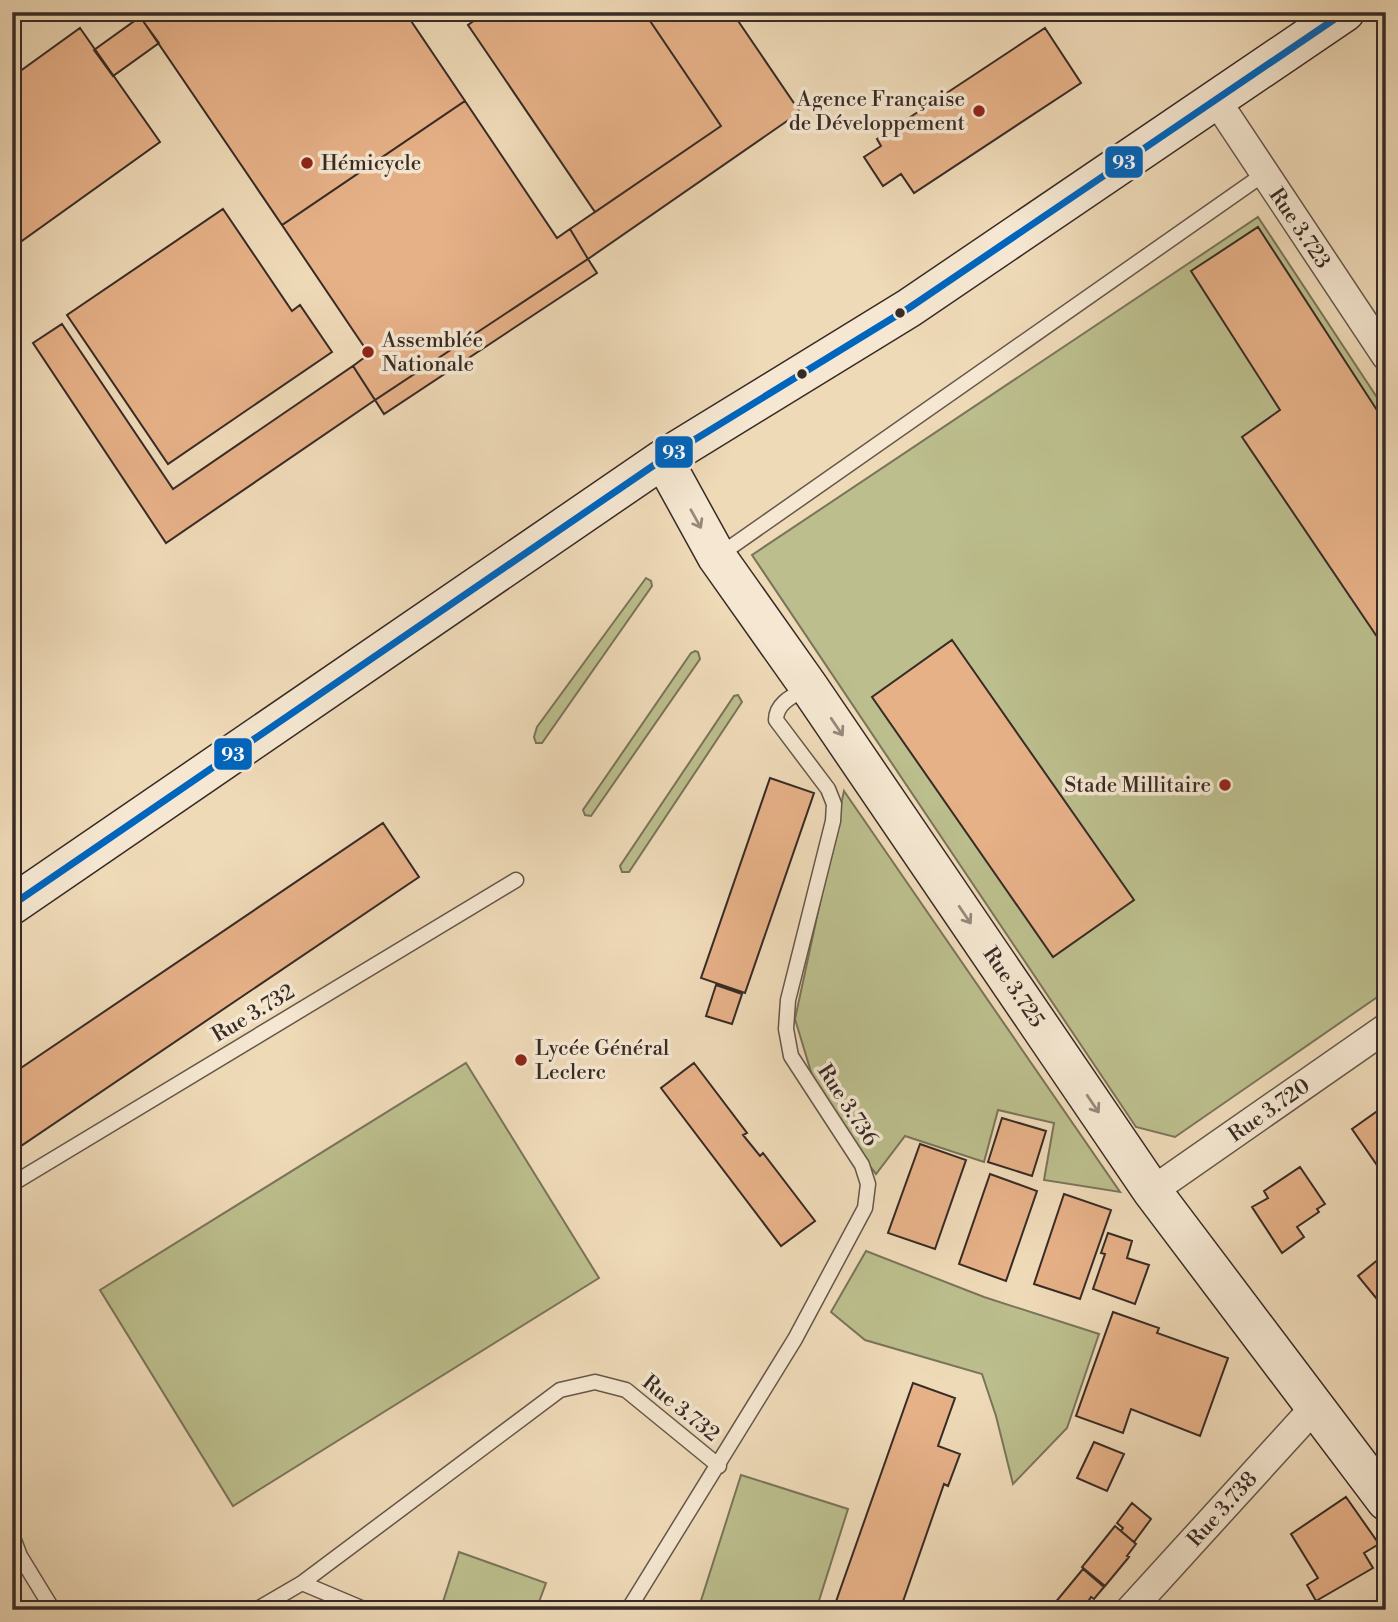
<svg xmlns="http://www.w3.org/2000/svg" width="1398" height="1622" viewBox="0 0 1398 1622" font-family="'Libre Bodoni',serif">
<rect width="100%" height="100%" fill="#efdab8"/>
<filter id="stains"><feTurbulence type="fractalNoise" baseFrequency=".00286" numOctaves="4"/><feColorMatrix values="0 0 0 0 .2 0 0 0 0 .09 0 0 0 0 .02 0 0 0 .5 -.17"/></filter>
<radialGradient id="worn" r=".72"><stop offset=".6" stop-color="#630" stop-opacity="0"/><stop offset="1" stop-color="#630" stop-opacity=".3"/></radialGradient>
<path fill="#bcbe8d" stroke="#7a745a" stroke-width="2" d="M1258,217L1386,411V991L1175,1137L1136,1127L752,555Z
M646,578L651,581L652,586L542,743H536L534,737L537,727Z
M695,651L698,652L700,659L591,816L585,815L583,810L691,653Z
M738,695L742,702L629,872H622L620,866L734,696Z
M844,791L1120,1192L1044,1180L1054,1123L998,1110L984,1162L905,1136L876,1174L818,1095L795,1019Z
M466,1063L599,1278L233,1506L100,1290Z
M866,1251L984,1297L1099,1334L1067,1428L1013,1484L996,1416L982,1374L865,1340L831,1312Z
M741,1475L848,1509L816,1610H698Z
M459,1552L546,1583L536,1610H456L442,1605Z"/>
<path fill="#e7b188" stroke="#372b26" stroke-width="2" d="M137,12H405L465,101L282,225Z
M486,12H644L721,126L595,212L468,25Z
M644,12H732L800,112L588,259L570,229L721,126Z
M140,17L159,43L113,76L94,50Z
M80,28L160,142L12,248V77Z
M1045,28L1081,83L914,193L901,174L883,186L864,157L881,146L877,139Z
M465,101L557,238L570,229L588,259L375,400L353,366L369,354L282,225Z
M223,209L292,311L300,305L332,352L168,464L67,315Z
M1258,227L1386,424V650L1242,437L1280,410L1191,271Z
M588,259L597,273L384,414L375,400Z
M62,324L173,489L353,366L375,400L166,543L33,343Z
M952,640L1134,900L1053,957L872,697Z
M770,778L814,793L745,993L701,978Z
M383,823L419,877L12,1152V1074Z
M716,985L742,994L732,1024L706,1016Z
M694,1063L747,1133L743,1135L760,1156L763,1153L815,1221L781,1246L661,1088Z
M1386,1105V1167L1381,1171L1352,1129Z
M1002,1118L1046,1131L1032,1176L988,1162Z
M920,1144L966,1160L935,1249L888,1233Z
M1300,1167L1325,1204L1317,1209L1319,1212L1297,1227L1304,1237L1282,1253L1252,1207L1268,1198L1264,1191Z
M990,1174L1037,1191L1006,1281L959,1264Z
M1064,1194L1111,1210L1080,1299L1034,1284Z
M1108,1233L1132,1241L1127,1258L1149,1265L1135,1304L1093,1289L1105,1254L1101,1253Z
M1386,1253V1300L1381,1304L1358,1276Z
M1113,1312L1159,1328L1157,1333L1228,1358L1200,1436L1131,1409L1123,1433L1076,1416Z
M913,1383L955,1398L938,1446L960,1454L948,1486L944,1484L900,1610H833Z
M1094,1442L1124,1454L1107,1491L1077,1478Z
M1346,1497L1379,1544L1364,1553L1373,1568L1316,1601L1307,1585L1318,1578L1291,1534Z
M1132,1503L1151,1519L1134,1542L1121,1531L1123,1528L1117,1523Z
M1115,1526L1136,1544L1127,1556L1129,1557L1105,1586L1082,1567Z
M1083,1569L1104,1587L1094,1599L1091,1597L1083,1610H1049Z"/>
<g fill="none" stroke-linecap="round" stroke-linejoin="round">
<defs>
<path id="lane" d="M718,556L1264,174
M12,1184L516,880
M12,1535L20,1556L53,1610
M302,1583L366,1610
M256,1610L302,1583L560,1390L595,1382L626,1390L719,1466
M628,1610L795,1339L865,1208L868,1184L862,1165L791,1056L786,1029L788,1000L833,821L834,804L828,789L776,720C776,702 795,695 809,687"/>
<path id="street" d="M1216,100L1386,356
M1152,1191L1386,1028
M1130,1610L1314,1408"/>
<path id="secondary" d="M663,459L717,557L809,687L1152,1191L1386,1501
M12,905L663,459L909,308L1345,12"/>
</defs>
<use href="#lane" stroke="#65574a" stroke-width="17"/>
<use href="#street" stroke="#65574a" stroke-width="31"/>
<use href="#secondary" stroke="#372b26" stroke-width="41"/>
<use href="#lane" stroke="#f5e7d1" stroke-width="14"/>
<use href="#street" stroke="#f5e7d1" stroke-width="28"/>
<use href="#secondary" stroke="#f5e7d1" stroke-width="38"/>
<defs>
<path id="bus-1" d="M12,905L663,459L909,308L1345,12"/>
</defs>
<use href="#bus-1" stroke="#f5e7d1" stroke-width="12"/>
<use href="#bus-1" stroke="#0065bd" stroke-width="7"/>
</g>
<defs><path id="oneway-shaft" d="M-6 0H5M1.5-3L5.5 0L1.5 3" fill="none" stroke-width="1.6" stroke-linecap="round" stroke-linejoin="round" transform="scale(1.75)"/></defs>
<g stroke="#96897c">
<use href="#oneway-shaft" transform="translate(696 519) rotate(61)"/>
<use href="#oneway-shaft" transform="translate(837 727) rotate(56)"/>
<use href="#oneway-shaft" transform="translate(965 915) rotate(56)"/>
<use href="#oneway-shaft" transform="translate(1093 1104) rotate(56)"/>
</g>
<g fill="#8f2418" stroke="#f5e7d1" stroke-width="2.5">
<circle cx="979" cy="111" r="7"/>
<circle cx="307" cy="163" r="7"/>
<circle cx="368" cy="352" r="7"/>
<circle cx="1225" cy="785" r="7"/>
<circle cx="521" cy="1060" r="7"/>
</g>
<g fill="#372b26" stroke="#f5e7d1" stroke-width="2.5">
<circle cx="900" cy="313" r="6"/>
<circle cx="802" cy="374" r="6"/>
</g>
<g text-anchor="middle" stroke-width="7" stroke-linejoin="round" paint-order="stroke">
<g font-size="21" fill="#372b26" stroke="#f5e7d1" text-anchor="start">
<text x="965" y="106" text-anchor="end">Agence Française<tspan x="965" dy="24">de Développement</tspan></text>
<text x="321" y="170">Hémicycle</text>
<text x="382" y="347">Assemblée<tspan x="382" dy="24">Nationale</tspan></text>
<text x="1211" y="792" text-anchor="end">Stade Millitaire</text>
<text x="535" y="1055">Lycée Général<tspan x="535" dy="24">Leclerc</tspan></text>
</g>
<g font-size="21" fill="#372b26" stroke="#f5e7d1">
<text transform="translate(1300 228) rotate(56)" y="7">Rue 3.723</text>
<text transform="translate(1014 987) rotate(56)" y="7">Rue 3.725</text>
<text transform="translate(253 1013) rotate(-31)" y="7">Rue 3.732</text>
<text transform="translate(848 1105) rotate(57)" y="7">Rue 3.736</text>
<text transform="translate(1269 1110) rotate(-35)" y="7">Rue 3.720</text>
<text transform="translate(681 1408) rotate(39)" y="7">Rue 3.732</text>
<text transform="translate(1222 1509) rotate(-48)" y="7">Rue 3.738</text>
</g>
</g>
<g stroke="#f5e7d1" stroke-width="2.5">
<rect x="1104" y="145" width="40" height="34" rx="7" fill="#0065bd"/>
<rect x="654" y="435" width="40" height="34" rx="7" fill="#0065bd"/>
<rect x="213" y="737" width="40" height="34" rx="7" fill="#0065bd"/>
</g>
<g font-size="19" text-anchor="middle" font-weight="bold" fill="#fff">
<text x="1124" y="169">93</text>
<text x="674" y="459">93</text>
<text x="233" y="761">93</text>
</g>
<rect width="1398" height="1622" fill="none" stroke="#efdab8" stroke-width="42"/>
<rect x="14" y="14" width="1370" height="1594" fill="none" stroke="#372b26" stroke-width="3.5"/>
<rect x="21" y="21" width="1356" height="1580" fill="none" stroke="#372b26" stroke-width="2"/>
<rect width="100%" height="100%" filter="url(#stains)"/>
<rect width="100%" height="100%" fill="url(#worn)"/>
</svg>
